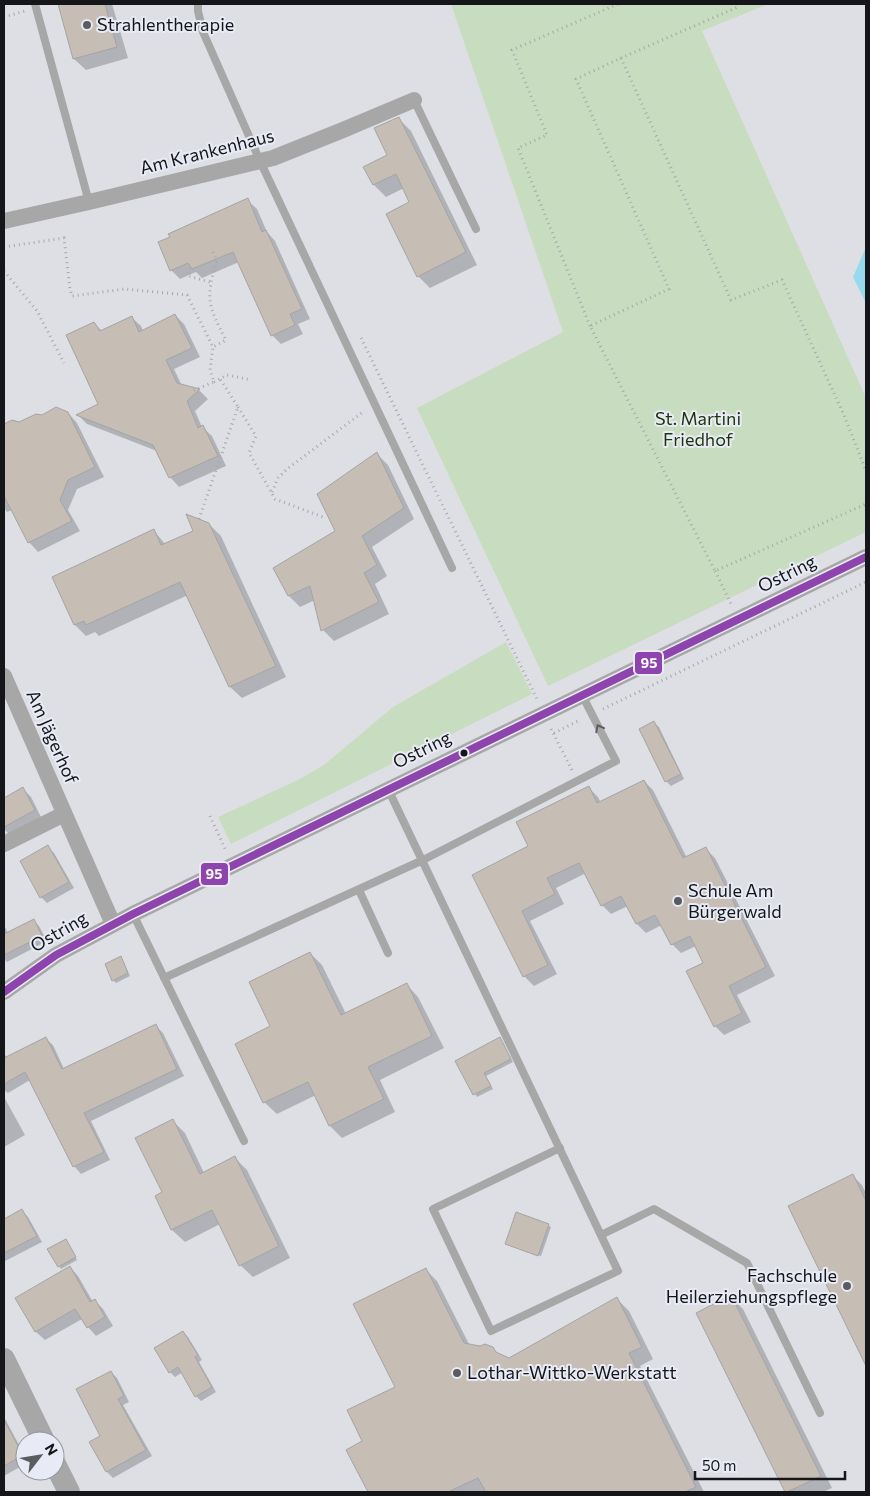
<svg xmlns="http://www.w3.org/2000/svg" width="870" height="1496" viewBox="0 0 870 1496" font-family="Commissioner,sans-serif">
<rect width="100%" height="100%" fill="#dedfe5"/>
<path fill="#c8dcc0" d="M451,4H768L702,31L866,398V532L548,686L417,408L563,332Z
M506,642L532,694L231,844L218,817L300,779L324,765L393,707Z"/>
<path fill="#97d9ed" d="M866,247V303L853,277Z"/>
<path fill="#0003" d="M60,4H112L128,58L86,70L74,59Z
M399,119L411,131L477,265L430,288L418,276L411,203L404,188L386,197L374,185L389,155Z
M247,200L257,209L267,232L275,241L310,319L298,324L303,334L281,344L272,335L239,262L202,278L196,272L180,279L171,270V238Z
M175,315L184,324L200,357L174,369L182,386L199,390L208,399L195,411L202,427L212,436L226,466L179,487L170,477L157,451L87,424L78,415L100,404L94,323L102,331L131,317L141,326L143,331Z
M68,413L77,423L104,477L77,489L68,510L80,531L38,552L29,542L12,510L7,512L4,508V425L12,421L19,424Z
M377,454L388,465L414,519L372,547L387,576L375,584L389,614L334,641L323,630L315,600L300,607L289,596L275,569L337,532Z
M209,524L221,536L286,677L242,698L230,687L188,595L99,636L95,632L86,636L75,625L53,578L154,531L166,545Z
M654,723L659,727L684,779L671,786L666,781Z
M644,781L653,790L687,858L706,849L715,858L775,976L737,995L751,1022L724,1035L715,1026L705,963L696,946L681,953L672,944L662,925L646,933L637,924L628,906L611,914L602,905L586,873L556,888L564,904L530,921L557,974L534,986L525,977L474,875L530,847L588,787L598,797L601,803Z
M23,789L31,797L42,819L10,835L4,829V799Z
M48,847L54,853L74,888L47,903L41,897Z
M33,920L39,926L47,941L7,962L4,959V925L8,933Z
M310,953L322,965L346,1014L406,984L418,997L444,1048L380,1080L395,1112L342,1138L330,1126L316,1095L277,1114L264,1102L236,1044L272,1027Z
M121,958L123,961L130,976L116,983L113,980Z
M156,1026L163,1033L184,1076L91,1121L110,1160L81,1174L74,1166L30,1080L8,1093L4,1090V1053L7,1058L45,1038L53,1045L64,1069Z
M500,1038L513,1062L486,1076L493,1089L477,1097L456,1061Z
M4,1097L25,1135L4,1147Z
M173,1121L185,1133L204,1173L235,1158L247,1170L290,1258L253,1277L240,1265L220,1224L185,1242L172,1230L156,1197L164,1193Z
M853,1176L862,1185L866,1193V1363L790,1207Z
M22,1211L28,1217L42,1242L5,1261L4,1220Z
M548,1225L551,1227L541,1256L507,1244Z
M68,1243L77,1260L61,1269L59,1266Z
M70,1267L78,1276L93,1302L95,1301L103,1309L113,1326L96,1336L88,1327L82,1319L45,1340L36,1332L17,1298Z
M425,1269L437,1281L470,1346L492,1348L499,1355L509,1359L617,1299L629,1311L653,1359L640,1366L704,1492H369L347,1451L364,1442L397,1388Z
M731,1297L743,1309L832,1488L823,1492H786L698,1313Z
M183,1332L188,1337L202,1360L199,1362L216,1392L201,1401L196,1396L183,1372L175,1377L170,1372Z
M111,1372L117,1378L129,1402L123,1405L152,1456L113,1478L107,1472Z
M4,1417L25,1456V1464L4,1476Z"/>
<path fill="#c6bdb4" stroke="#a5a4a5" d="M58,4H105L117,47L73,59Z
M399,117L466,252L417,277L386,214L409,202L396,174L373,185L363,167L387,155L374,128Z
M248,198L262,232L266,230L302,309L290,314L295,325L271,336L233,252L192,269L188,263L170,271L158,242L170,237L168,234Z
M175,314L192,348L166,360L177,383L200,389L187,401L198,428L203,425L218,456L169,478L153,445L76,415L98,404L66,335L94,322L100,331L132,316L139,332Z
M56,407L68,412L95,467L68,480L60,500L72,521L28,543L4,496V424L12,420L19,422L36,414L42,415Z
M377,452L404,508L362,536L377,565L364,573L379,602L321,631L310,586L288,596L273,568L335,531L317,494Z
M186,514L209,523L276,666L229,687L180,582L86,625L84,621L74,625L52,577L154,529L161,545L193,531Z
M654,721L681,774L665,782L639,729Z
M644,780L683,858L706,847L766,967L729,986L742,1013L714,1027L686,971L703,963L690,936L671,945L655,915L636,924L621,896L601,906L579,863L547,878L555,894L522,911L548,965L523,977L472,875L528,846L516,822L589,786L597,803Z
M23,787L35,810L4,827V798Z
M48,845L69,882L40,898L20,861Z
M34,919L42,936L4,955V934Z
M310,952L341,1015L407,983L432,1036L368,1067L384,1099L329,1126L308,1082L263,1103L235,1044L270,1026L249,982Z
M121,956L128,973L112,981L105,964Z
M156,1024L177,1069L84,1113L104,1152L73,1167L25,1072L4,1084V1058L46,1037L62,1069Z
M500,1037L511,1059L484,1073L491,1086L473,1095L455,1061Z
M173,1119L200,1174L235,1156L279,1246L239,1266L212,1210L171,1230L155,1196L162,1192L135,1138Z
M853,1174L866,1201V1366L788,1206Z
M22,1209L37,1236L4,1253V1219Z
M516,1212L549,1224L538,1256L505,1244Z
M66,1239L76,1257L58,1267L47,1249Z
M70,1266L90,1302L95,1299L105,1317L87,1328L75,1309L35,1332L15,1298Z
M426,1268L464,1343L480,1346L485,1344L493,1347L496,1352L509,1358L617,1297L642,1347L629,1353L696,1487L685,1492H486L478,1478L448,1492H368L346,1450L362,1441L347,1410L395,1387L353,1304Z
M731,1295L821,1476L787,1492H785L696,1313Z
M183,1331L198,1355L195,1357L212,1387L195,1397L178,1367L169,1373L154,1348Z
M111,1371L124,1396L118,1399L146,1450L106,1472L89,1442L100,1436L76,1389Z
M4,1420L23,1455L4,1466Z"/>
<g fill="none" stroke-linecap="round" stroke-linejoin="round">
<path stroke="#a8a8a9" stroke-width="3" stroke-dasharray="1 4" stroke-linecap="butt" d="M737,4L738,7L621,58L576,79L669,289L590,326L715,571L866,504
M4,17L25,11
M621,58L731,300L782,280L844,415L866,471
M4,247L64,238L70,289L72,296L125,289L187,295L213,347L210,370L214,382L192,391
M213,252L217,261C205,298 208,306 226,340L213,347
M191,268L188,276L210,282
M4,271L37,311L64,363
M590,326L518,148L547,135L512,50L618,4
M361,338L537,699
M214,382L227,375L251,380
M238,407L256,436L249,453L275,499L323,517
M272,492L278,478L286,470L363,412
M199,519L238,407L220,379
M715,571L731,604
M603,709L866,582
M551,729L572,770
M554,733L580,720
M210,816L226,851"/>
<path stroke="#a8a7a7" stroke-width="8" d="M35,4L89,202
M198,4V11L203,32L260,161L452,568
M414,100L476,229
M388,789C466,949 542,1110 618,1271L491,1331L433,1209L560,1148
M359,890L388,953
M133,914L244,1141
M164,978L423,860L616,761L582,695
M601,1235L654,1209L747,1263L820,1413"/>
<path stroke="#a8a7a7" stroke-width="16" d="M4,221L89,202L273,158L343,130L414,100
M4,676L113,924
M4,844L64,814
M4,992L56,955L133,914L866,557"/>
<path stroke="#a7a7a8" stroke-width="22" d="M4,1359L44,1441
M55,1464L69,1492"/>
<defs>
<path id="bus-1" d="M4,992L56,955L133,914L866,557"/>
</defs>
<use href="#bus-1" stroke="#e8ebf5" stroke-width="11"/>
<use href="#bus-1" stroke="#8e44ad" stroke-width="8"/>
</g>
<defs><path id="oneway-chevron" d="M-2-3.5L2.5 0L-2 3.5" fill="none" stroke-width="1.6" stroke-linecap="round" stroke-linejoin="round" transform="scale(1.25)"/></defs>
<use stroke="#5e5e60" href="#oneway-chevron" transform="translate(599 728) rotate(-118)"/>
<g fill="#5b5c60" stroke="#e8ebf5" stroke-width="2">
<circle cx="87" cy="25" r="5"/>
<circle cx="678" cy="901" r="5"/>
<circle cx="847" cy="1286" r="5"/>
<circle cx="457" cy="1373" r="5"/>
</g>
<circle fill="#151619" stroke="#e8ebf5" stroke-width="2" cx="464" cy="753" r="4.5"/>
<g text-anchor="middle" stroke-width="4" stroke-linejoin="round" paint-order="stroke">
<g font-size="18" fill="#151619" stroke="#e8ebf5" text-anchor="start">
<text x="97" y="31">Strahlentherapie</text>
<text x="688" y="897">Schule Am<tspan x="688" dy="21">Bürgerwald</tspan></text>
<text x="837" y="1282" text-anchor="end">Fachschule<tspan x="837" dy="21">Heilerziehungspflege</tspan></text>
<text x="467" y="1379">Lothar-Wittko-Werkstatt</text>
</g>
<g font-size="18" fill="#151619" stroke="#e8ebf5">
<text transform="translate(207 152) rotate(-14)" y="6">Am Krankenhaus</text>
<text transform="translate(787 574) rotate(-26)" y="6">Ostring</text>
<text transform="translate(52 737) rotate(66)" y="6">Am Jägerhof</text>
<text transform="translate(422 750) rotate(-26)" y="6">Ostring</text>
<text transform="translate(59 932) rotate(-30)" y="6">Ostring</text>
</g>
<g font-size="18" fill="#1c3508" stroke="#e8ebf5">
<text x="698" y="425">St. Martini<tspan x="698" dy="21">Friedhof</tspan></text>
</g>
</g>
<g stroke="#e8ebf5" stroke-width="2">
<rect x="634" y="651" width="29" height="24" rx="5" fill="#8e44ad"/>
<rect x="200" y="862" width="29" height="24" rx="5" fill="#8e44ad"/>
</g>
<g font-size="14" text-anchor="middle" font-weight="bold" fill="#fff">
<text x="649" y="668">95</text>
<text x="214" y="879">95</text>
</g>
<rect width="870" height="1496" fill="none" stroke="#151619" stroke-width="10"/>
<g transform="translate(40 1456) rotate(59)"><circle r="24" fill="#e8ebf5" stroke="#94969d"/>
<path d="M0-4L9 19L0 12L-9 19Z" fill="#5b5c60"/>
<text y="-8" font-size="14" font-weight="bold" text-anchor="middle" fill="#151619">N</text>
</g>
<path d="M695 1471v8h150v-8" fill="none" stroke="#151619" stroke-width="2.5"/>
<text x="702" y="1471" font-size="15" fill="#151619" stroke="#e8ebf5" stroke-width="4" paint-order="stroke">50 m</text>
</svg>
